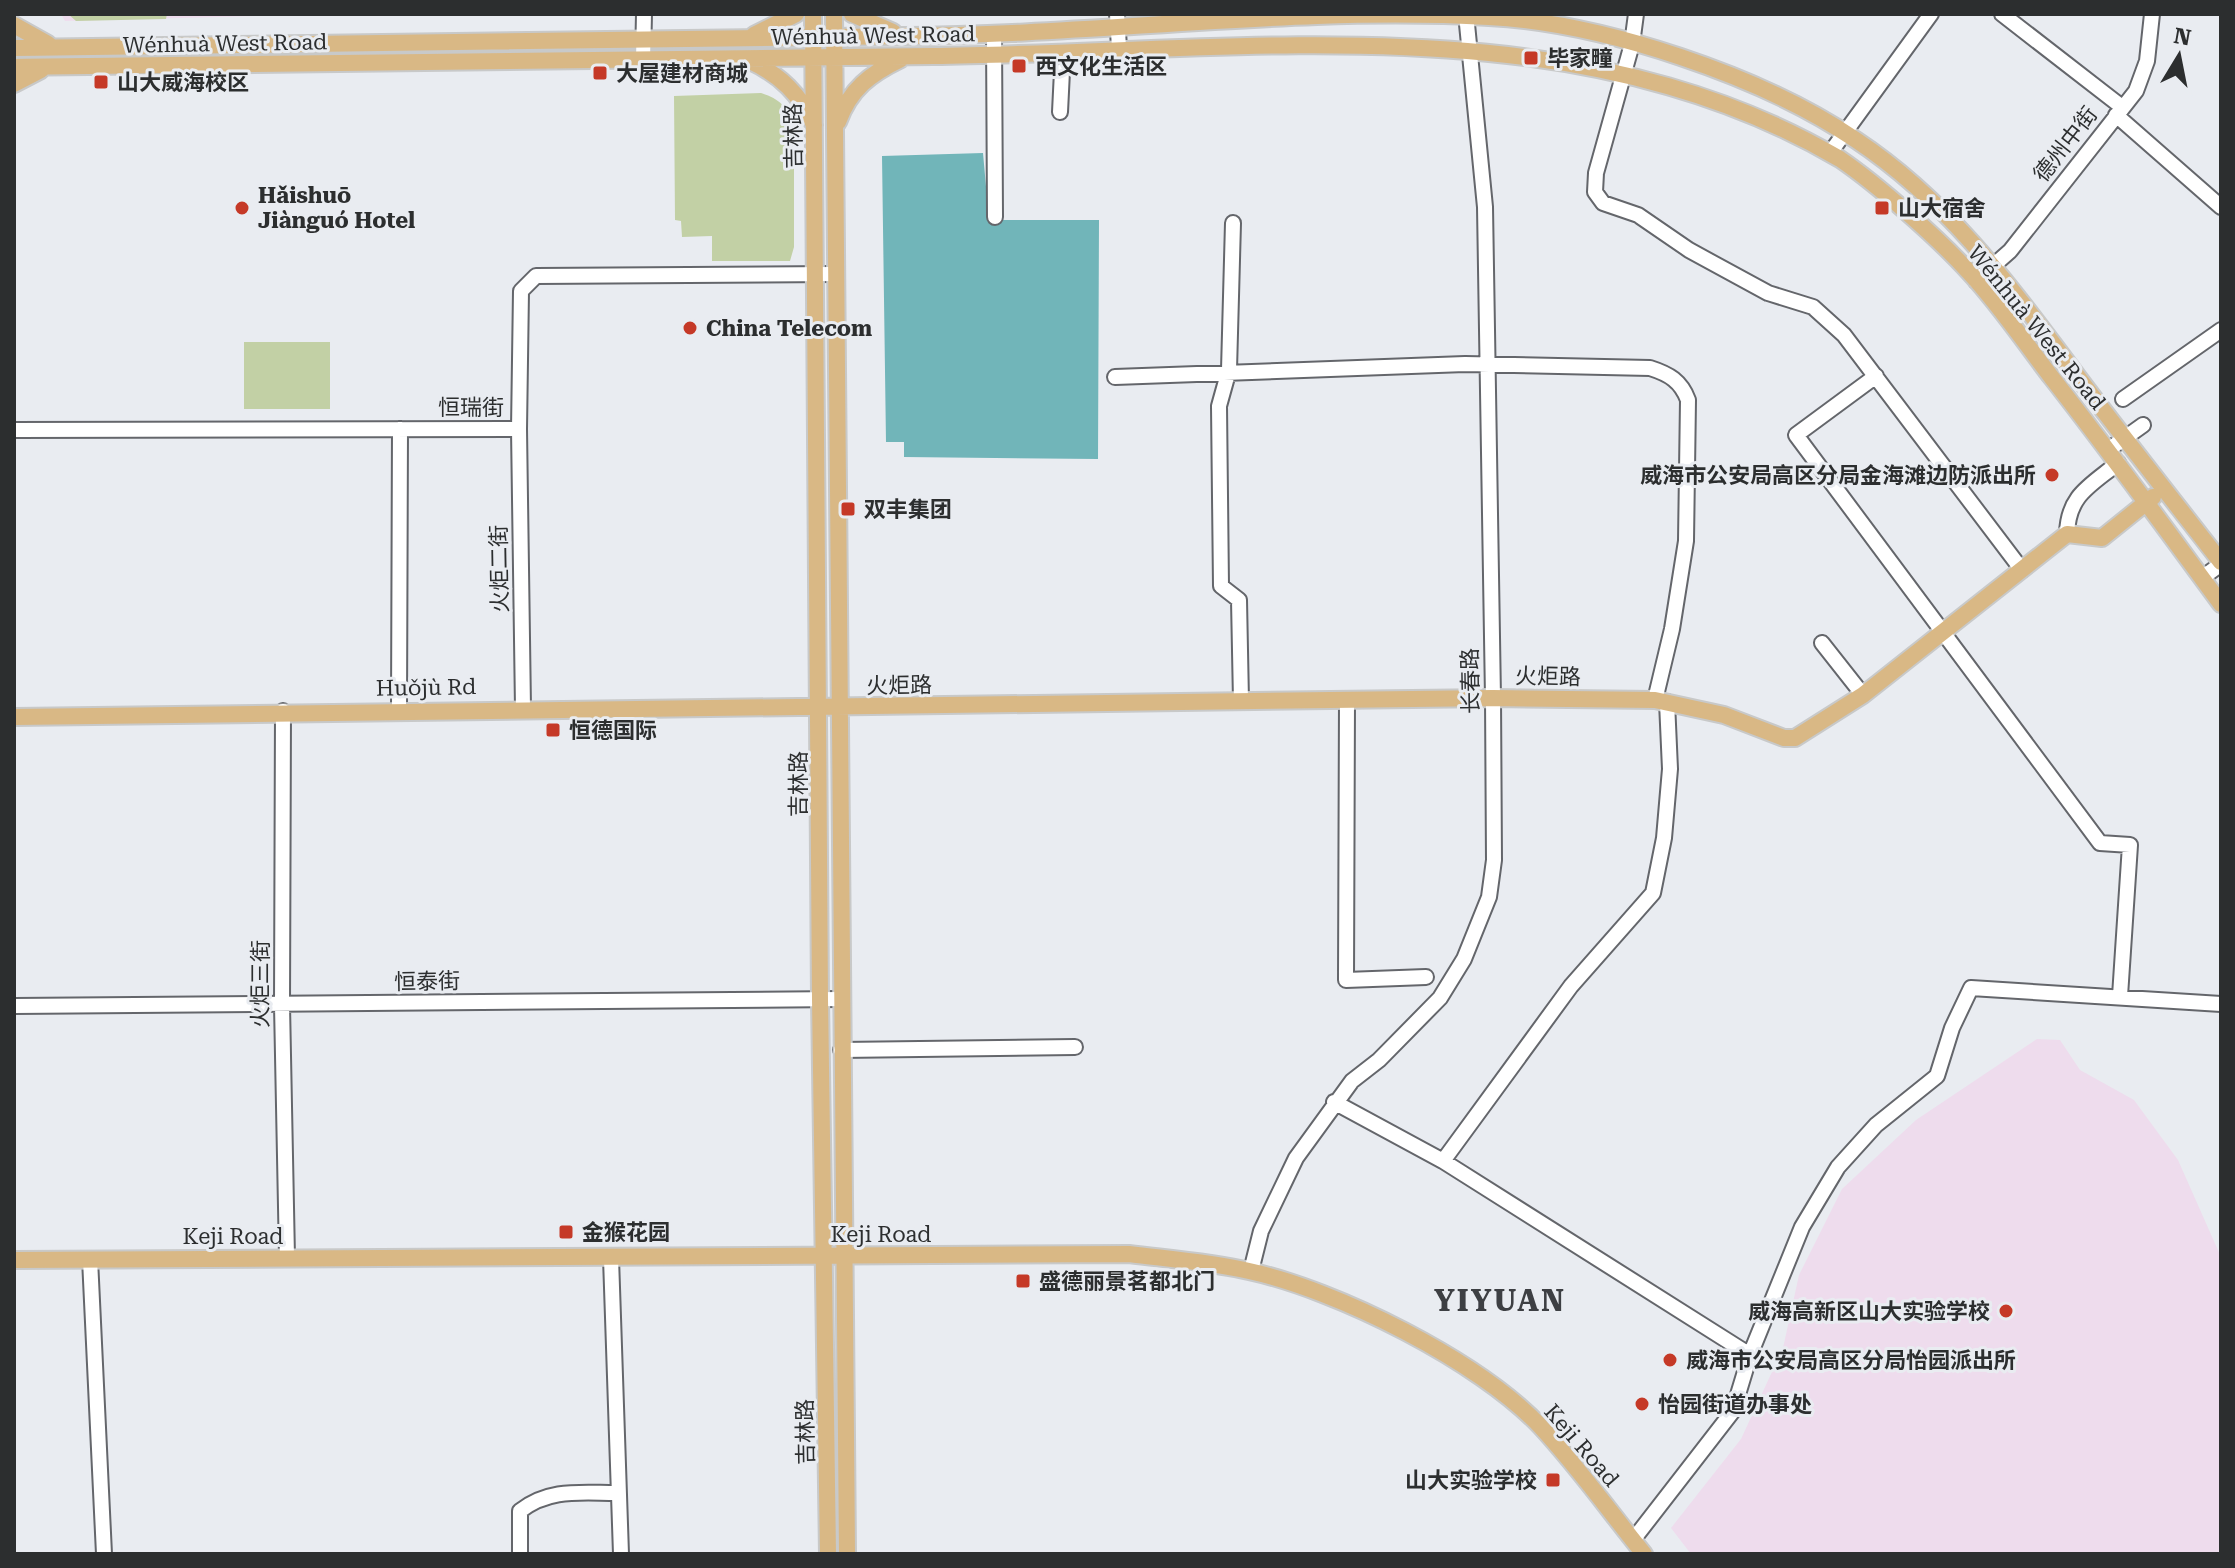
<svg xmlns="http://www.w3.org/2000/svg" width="2235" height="1568" viewBox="0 0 2235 1568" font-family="'Roboto Serif','Noto Sans SC',serif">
<rect width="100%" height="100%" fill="#e9ecf1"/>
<path fill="#eedced" d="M61,14H332L65,21Z
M2037,1039L2060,1040L2080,1070L2134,1100L2178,1160L2221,1257V1554H1691L1671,1528L1741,1439L1783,1348L1799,1275L1842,1189L1916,1120Z"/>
<path fill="#c2d0a5" d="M68,14H167L166,19L76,21Z
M761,93C779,99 787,106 794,124V247L790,261H712V236L682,237L681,221L675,220L674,96Z
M244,342H330V409H244Z"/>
<path fill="#71b5b9" d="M983,153L989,220H1099L1098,459L904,457V442H886L882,156Z"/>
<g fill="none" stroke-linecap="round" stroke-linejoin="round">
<defs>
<path id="minor" d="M1117,14L1119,48
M1636,14L1632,44L1596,173L1595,192L1603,203L1638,215L1689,250L1768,293L1813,307L1844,335L2022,570
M2002,14L2122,107
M994,35L995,217
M643,60L644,14
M1060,112L1062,71
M2116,115L2221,207
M1830,153L1931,14
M1233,223L1229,370L1219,406L1221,586L1239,600L1241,701
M1976,281L2010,251L2136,91L2147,61L2152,14
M1876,376L1796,435L2100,843L2130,845L2120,996
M1115,377L1465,364L1650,368C1669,374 1681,381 1688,400L1686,541L1672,629L1655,700
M2123,399L2221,330
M519,429L523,708
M14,430L519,429L521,291L536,276L835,274
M2108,450L2143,425
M2067,534C2068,495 2090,486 2118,463
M2202,578L2221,564
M1822,643L1863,695
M1347,699L1346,980L1426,977
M399,709L400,429
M283,711L282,1005L287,1257
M14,1006L841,999
M841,1050L1075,1047
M1334,1102L1443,1161L1750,1355
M1443,1161L1571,986L1653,893L1664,838L1670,769L1667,702
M611,1258L621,1554
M90,1259L104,1554
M1251,1271L1261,1231L1296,1158L1352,1081L1379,1060L1440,998L1464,959L1489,897L1494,860L1493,698L1485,207L1466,14
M1633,1540L1733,1411L1750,1355L1802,1227L1838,1167L1876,1125L1937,1076L1952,1028L1971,988L2221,1004
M520,1554V1511C549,1488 581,1493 616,1493"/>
<path id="major" d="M813,14L820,999L828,1554
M834,14L847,1554
M852,14L893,32
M14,25L48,44
M754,35L796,14
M14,48C311,44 608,38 904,36C1099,35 1294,6 1489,17C1603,23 1762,76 1856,140C1954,205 2017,296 2087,389C2131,447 2176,504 2221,562
M750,61C780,75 800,94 814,125
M14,67C320,63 626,60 933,56C1238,53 1569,0 1840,159C1878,185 1938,238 1969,272C1999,304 2025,343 2052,378C2110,452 2165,528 2221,604
M14,84L41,70
M838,122C850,89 870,74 901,59
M14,717L1493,698L1655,700L1724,715L1784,738H1795L1863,695L2067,534L2102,538L2153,497
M14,1260L1129,1254C1169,1259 1210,1262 1249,1271C1337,1290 1479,1361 1541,1427C1578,1467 1610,1512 1644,1554"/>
</defs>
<use href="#minor" stroke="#64666b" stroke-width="18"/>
<use href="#major" stroke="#c8c9c9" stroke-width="20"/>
<use href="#minor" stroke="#fff" stroke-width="14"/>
<use href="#major" stroke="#d9b885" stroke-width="16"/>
</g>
<g fill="#c53927" stroke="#e9ecf1" stroke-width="3">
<rect x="1523" y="50" width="16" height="16" rx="4"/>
<rect x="1011" y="58" width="16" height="16" rx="4"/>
<rect x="592" y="65" width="16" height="16" rx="4"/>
<rect x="93" y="74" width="16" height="16" rx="4"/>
<circle cx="242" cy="208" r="8"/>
<rect x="1874" y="200" width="16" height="16" rx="4"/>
<circle cx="690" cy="328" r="8"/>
<circle cx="2052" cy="475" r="8"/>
<rect x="840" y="501" width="16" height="16" rx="4"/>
<rect x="545" y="722" width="16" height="16" rx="4"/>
<rect x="558" y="1224" width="16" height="16" rx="4"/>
<rect x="1015" y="1273" width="16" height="16" rx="4"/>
<circle cx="2006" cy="1311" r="8"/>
<circle cx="1670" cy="1360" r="8"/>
<circle cx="1642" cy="1404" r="8"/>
<rect x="1545" y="1472" width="16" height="16" rx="4"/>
</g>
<g text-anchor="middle" stroke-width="6" stroke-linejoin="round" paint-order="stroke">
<g font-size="22" fill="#2c2e2f" stroke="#e9ecf1">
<text transform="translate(873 35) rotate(-1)" y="8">Wénhuà West Road</text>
<text transform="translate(225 43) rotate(-1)" y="8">Wénhuà West Road</text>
<text transform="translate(793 136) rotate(-91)" y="8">吉林路</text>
<text transform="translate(2065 144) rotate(-52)" y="8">德州中街</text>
<text transform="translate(2037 327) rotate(51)" y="8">Wénhuà West Road</text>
<text x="471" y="415">恒瑞街</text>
<text transform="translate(499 569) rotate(-91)" y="8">火炬二街</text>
<text transform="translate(1548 676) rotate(1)" y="8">火炬路</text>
<text transform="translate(1470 681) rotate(-91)" y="8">长春路</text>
<text transform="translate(899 685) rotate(-1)" y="8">火炬路</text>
<text transform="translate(426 687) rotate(-1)" y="8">Huǒjù Rd</text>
<text transform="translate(798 784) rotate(-90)" y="8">吉林路</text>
<text transform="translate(427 981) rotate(-1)" y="8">恒泰街</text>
<text transform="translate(260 984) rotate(-90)" y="8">火炬三街</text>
<text x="881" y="1242">Keji Road</text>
<text x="233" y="1244">Keji Road</text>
<text transform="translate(805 1432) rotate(-91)" y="8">吉林路</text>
<text transform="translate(1582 1445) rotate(49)" y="8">Keji Road</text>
</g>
<g font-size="22" font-weight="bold" fill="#2c2e2f" stroke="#e9ecf1" text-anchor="start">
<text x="1547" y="66">毕家疃</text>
<text x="1035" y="74">西文化生活区</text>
<text x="616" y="81">大屋建材商城</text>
<text x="117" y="90">山大威海校区</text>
<text x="258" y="203">Hǎishuō<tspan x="258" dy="25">Jiànguó Hotel</tspan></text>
<text x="1898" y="216">山大宿舍</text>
<text x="706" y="336">China Telecom</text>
<text x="2036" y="483" text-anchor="end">威海市公安局高区分局金海滩边防派出所</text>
<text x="864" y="517">双丰集团</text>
<text x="569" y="738">恒德国际</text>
<text x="582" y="1240">金猴花园</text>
<text x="1039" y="1289">盛德丽景茗都北门</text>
<text x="1990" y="1319" text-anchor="end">威海高新区山大实验学校</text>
<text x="1686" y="1368">威海市公安局高区分局怡园派出所</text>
<text x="1658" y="1412">怡园街道办事处</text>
<text x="1537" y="1488" text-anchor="end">山大实验学校</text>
</g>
<g font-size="30" font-weight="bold" letter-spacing="2" fill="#3d3f43" stroke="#e9ecf1">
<text x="1500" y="1311">YIYUAN</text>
</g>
</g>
<rect width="2235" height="1568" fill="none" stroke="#2c2e2f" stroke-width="32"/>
<g transform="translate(2179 56) rotate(10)" stroke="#e9ecf1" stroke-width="6" paint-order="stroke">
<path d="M0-6L14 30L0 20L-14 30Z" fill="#2c2e2f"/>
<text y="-12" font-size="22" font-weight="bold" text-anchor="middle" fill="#2c2e2f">N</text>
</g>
</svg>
